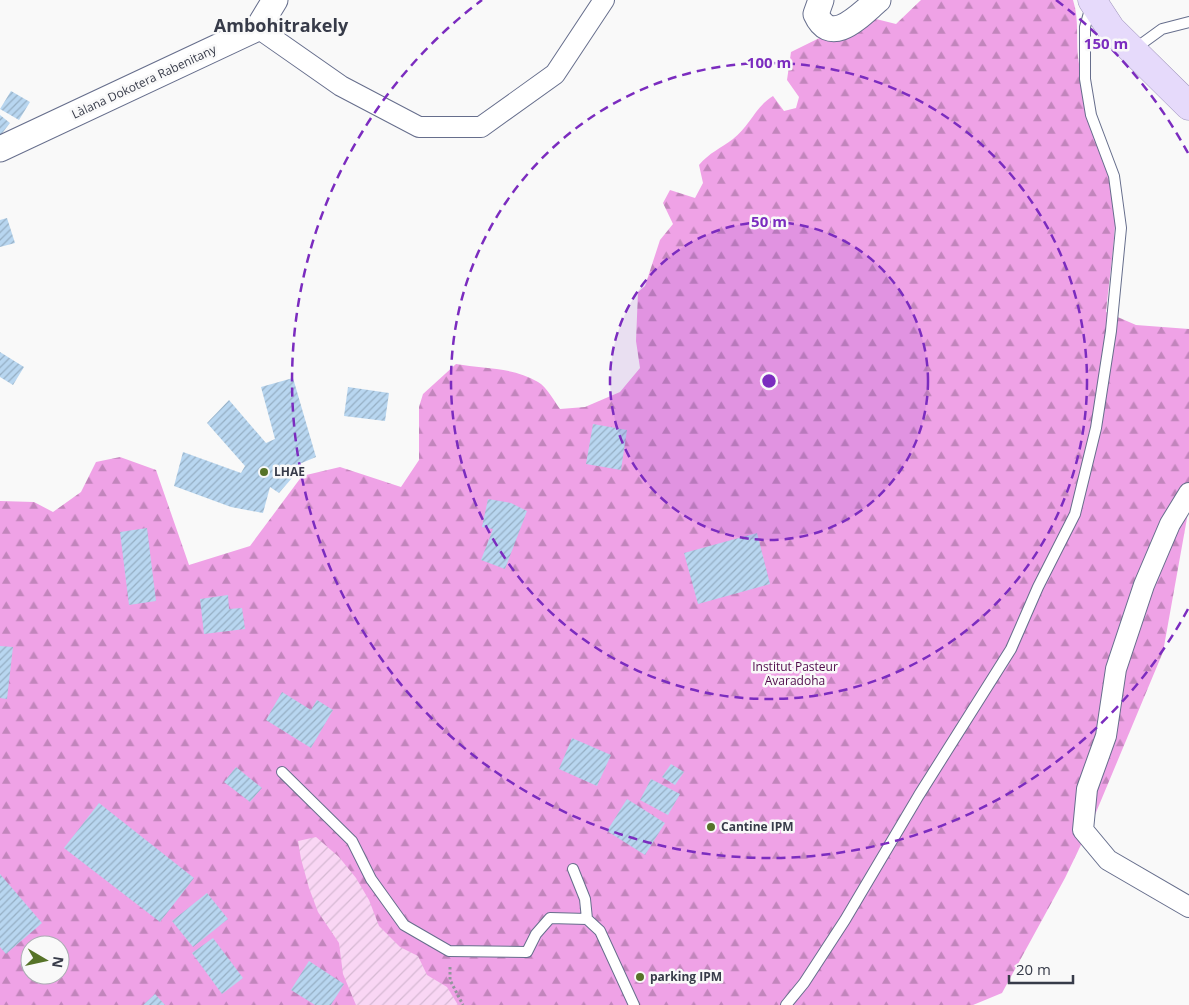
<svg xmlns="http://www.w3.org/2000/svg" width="1189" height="1005" viewBox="0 0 1189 1005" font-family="'Open Sans',sans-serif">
<defs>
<pattern id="forest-firs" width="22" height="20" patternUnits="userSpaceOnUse" patternTransform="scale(1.25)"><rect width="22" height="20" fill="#efa2e6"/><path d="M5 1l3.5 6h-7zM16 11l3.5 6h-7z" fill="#c285bc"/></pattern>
<pattern id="garden-furrows" width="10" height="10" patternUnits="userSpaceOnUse" patternTransform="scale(1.25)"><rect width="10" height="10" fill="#f9d6f4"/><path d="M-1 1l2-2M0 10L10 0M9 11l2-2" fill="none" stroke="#d6b9d3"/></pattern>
<pattern id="building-hatch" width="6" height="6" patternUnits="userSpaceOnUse" patternTransform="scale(1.25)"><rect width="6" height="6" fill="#b8d6f0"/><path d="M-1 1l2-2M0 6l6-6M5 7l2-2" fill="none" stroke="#96afc4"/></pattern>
</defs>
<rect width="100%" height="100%" fill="#f9f9f9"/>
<path fill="url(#forest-firs)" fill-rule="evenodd" d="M921,0H1073C1080,21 1075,43 1079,64C1087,105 1112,143 1115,185C1118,227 1110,270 1106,312L1136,325L1189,329V507L1163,652L1092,822L1065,878L1002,993L973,1005H0V501L34,502L53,512L81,492L96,462L120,457L156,470L189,565L250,546L302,476L340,467L401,487L419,460V407L423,394L456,364C484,369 513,367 538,382C547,387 554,401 560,409L585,407L620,392L640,368L636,341L638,292L645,286L660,240L673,224L663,203L670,190L695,198L703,183L699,165C709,153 721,148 733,139C749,127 756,106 773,96L784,111L796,108L799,97L787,80L791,52L864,16L896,24ZM30,945H60V975H30Z"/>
<path fill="url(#garden-furrows)" d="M316,837L339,857L356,878L369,900L379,926L400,947L418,956L427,975L447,987L458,1005H356L343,974L339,943L318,912L309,888L301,859L298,841Z"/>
<path fill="url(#building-hatch)" d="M11,91L30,102L19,120L0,109Z
M0,115L10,123L0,136Z
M7,218L15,243L0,247V220Z
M0,352L24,367L13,385L0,377Z
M293,378L316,457L285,470L292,478L279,493L270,487L263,513L231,507L174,486L183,452L241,473L245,466L207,423L229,400L266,443L275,439L261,387Z
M348,387L389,393L385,421L344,416Z
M593,424L627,430L621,470L586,464Z
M488,499L511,503L527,511L505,569L481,560L493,529L482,527Z
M147,528L156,601L129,605L120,532Z
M757,533L770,584L698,604L684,553Z
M228,595L229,609L242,608L245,629L204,634L200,599Z
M0,646L13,647L7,699L0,698Z
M282,692L311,710L317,700L333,710L311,748L266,720Z
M572,738L611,755L597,786L559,769Z
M671,764L684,772L675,785L662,777Z
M236,767L262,788L250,802L224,782Z
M651,779L680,794L668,815L640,800Z
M627,799L665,823L645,855L607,831Z
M99,803L194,878L160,922L64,848Z
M0,874L42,923L6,954L0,947Z
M207,893L228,919L193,947L172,921Z
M213,938L243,978L222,994L192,953Z
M309,961L344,984L331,1005H315L291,990Z
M155,994L165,1005H143Z"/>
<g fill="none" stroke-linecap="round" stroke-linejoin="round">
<defs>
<path id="service" d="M1133,50L1162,29L1189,22
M282,772L352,841L371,879L404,925L449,951L527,952L536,934L550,918L587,919L600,931L634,1005
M573,869L585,899L587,919
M786,1005L804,983L845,920L919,795L1011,649L1038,587L1075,514L1096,428L1111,331L1121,228L1114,176L1091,115L1085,79V27L1091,6"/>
<path id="minor" d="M258,28L341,86L419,127H481L555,74L604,0
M1189,493L1170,524L1144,585L1116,669L1106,736L1087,789L1083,830L1108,860L1189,907"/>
<path id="tertiary" d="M821,0L816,14C831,48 860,15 878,0
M0,149L258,28L275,0"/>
<path id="primary" d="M1092,0L1111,29L1189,106"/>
</defs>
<use href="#service" stroke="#666e8c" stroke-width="12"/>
<use href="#minor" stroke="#666e8c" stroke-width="22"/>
<use href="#tertiary" stroke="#666e8c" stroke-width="27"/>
<use href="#primary" stroke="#9e93bb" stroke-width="29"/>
<path stroke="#93959d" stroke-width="3" stroke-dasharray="2.5 2.5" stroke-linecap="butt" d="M450,967V980L463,1005"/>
<use href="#service" stroke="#fff" stroke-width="10"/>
<use href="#minor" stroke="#fff" stroke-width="20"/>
<use href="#tertiary" stroke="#fff" stroke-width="25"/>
<use href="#primary" stroke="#e6dafb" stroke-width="28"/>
</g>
<circle cx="769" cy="381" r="159" fill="#7b2cbf" fill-opacity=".12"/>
<g fill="none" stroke="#7b2cbf" stroke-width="2.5" stroke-dasharray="9 6">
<circle cx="769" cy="381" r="159"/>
<circle cx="769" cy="381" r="318"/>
<path d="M1188 609A477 477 0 1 1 482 0M1056 0A477 477 0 0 1 1188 153"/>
</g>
<g fill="#567328" stroke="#f9f9f9" stroke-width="2">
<circle cx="264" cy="472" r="5"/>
<circle cx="711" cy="827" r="5"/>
<circle cx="640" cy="977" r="5"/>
</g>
<g text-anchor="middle" stroke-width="5" stroke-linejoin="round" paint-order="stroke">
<g font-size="12" fill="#373b49" stroke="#f9f9f9">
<text transform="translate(144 82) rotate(-25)" y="4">Làlana Dokotera Rabenitany</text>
</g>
<g font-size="12" font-weight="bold" fill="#373b49" stroke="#f9f9f9" text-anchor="start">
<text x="274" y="476">LHAE</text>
<text x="721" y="831">Cantine IPM</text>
<text x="650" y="981">parking IPM</text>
</g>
<g font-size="12" fill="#4f0a4a" stroke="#f9f9f9">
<text x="795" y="671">Institut Pasteur<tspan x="795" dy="14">Avaradoha</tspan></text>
</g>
<g font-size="18" font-weight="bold" fill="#373b49" stroke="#f9f9f9">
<text x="281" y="32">Ambohitrakely</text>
</g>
</g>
<circle cx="769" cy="381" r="8" fill="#7b2cbf" stroke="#f9f9f9" stroke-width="2.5"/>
<g font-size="15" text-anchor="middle" font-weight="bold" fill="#7b2cbf" stroke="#f9f9f9" stroke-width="5" stroke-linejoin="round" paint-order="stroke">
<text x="1106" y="49">150 m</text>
<text x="769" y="68">100 m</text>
<text x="769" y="227">50 m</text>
</g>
<g transform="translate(45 960) rotate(99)"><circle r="24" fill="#f9f9f9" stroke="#abadb3"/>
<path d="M0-4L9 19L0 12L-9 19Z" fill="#567328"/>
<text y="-8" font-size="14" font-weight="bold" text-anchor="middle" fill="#373b49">N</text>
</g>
<path d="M1009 975v8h64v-8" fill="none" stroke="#373b49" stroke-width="2.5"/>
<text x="1016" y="975" font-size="15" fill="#373b49" stroke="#f9f9f9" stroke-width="4" paint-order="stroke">20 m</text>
</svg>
